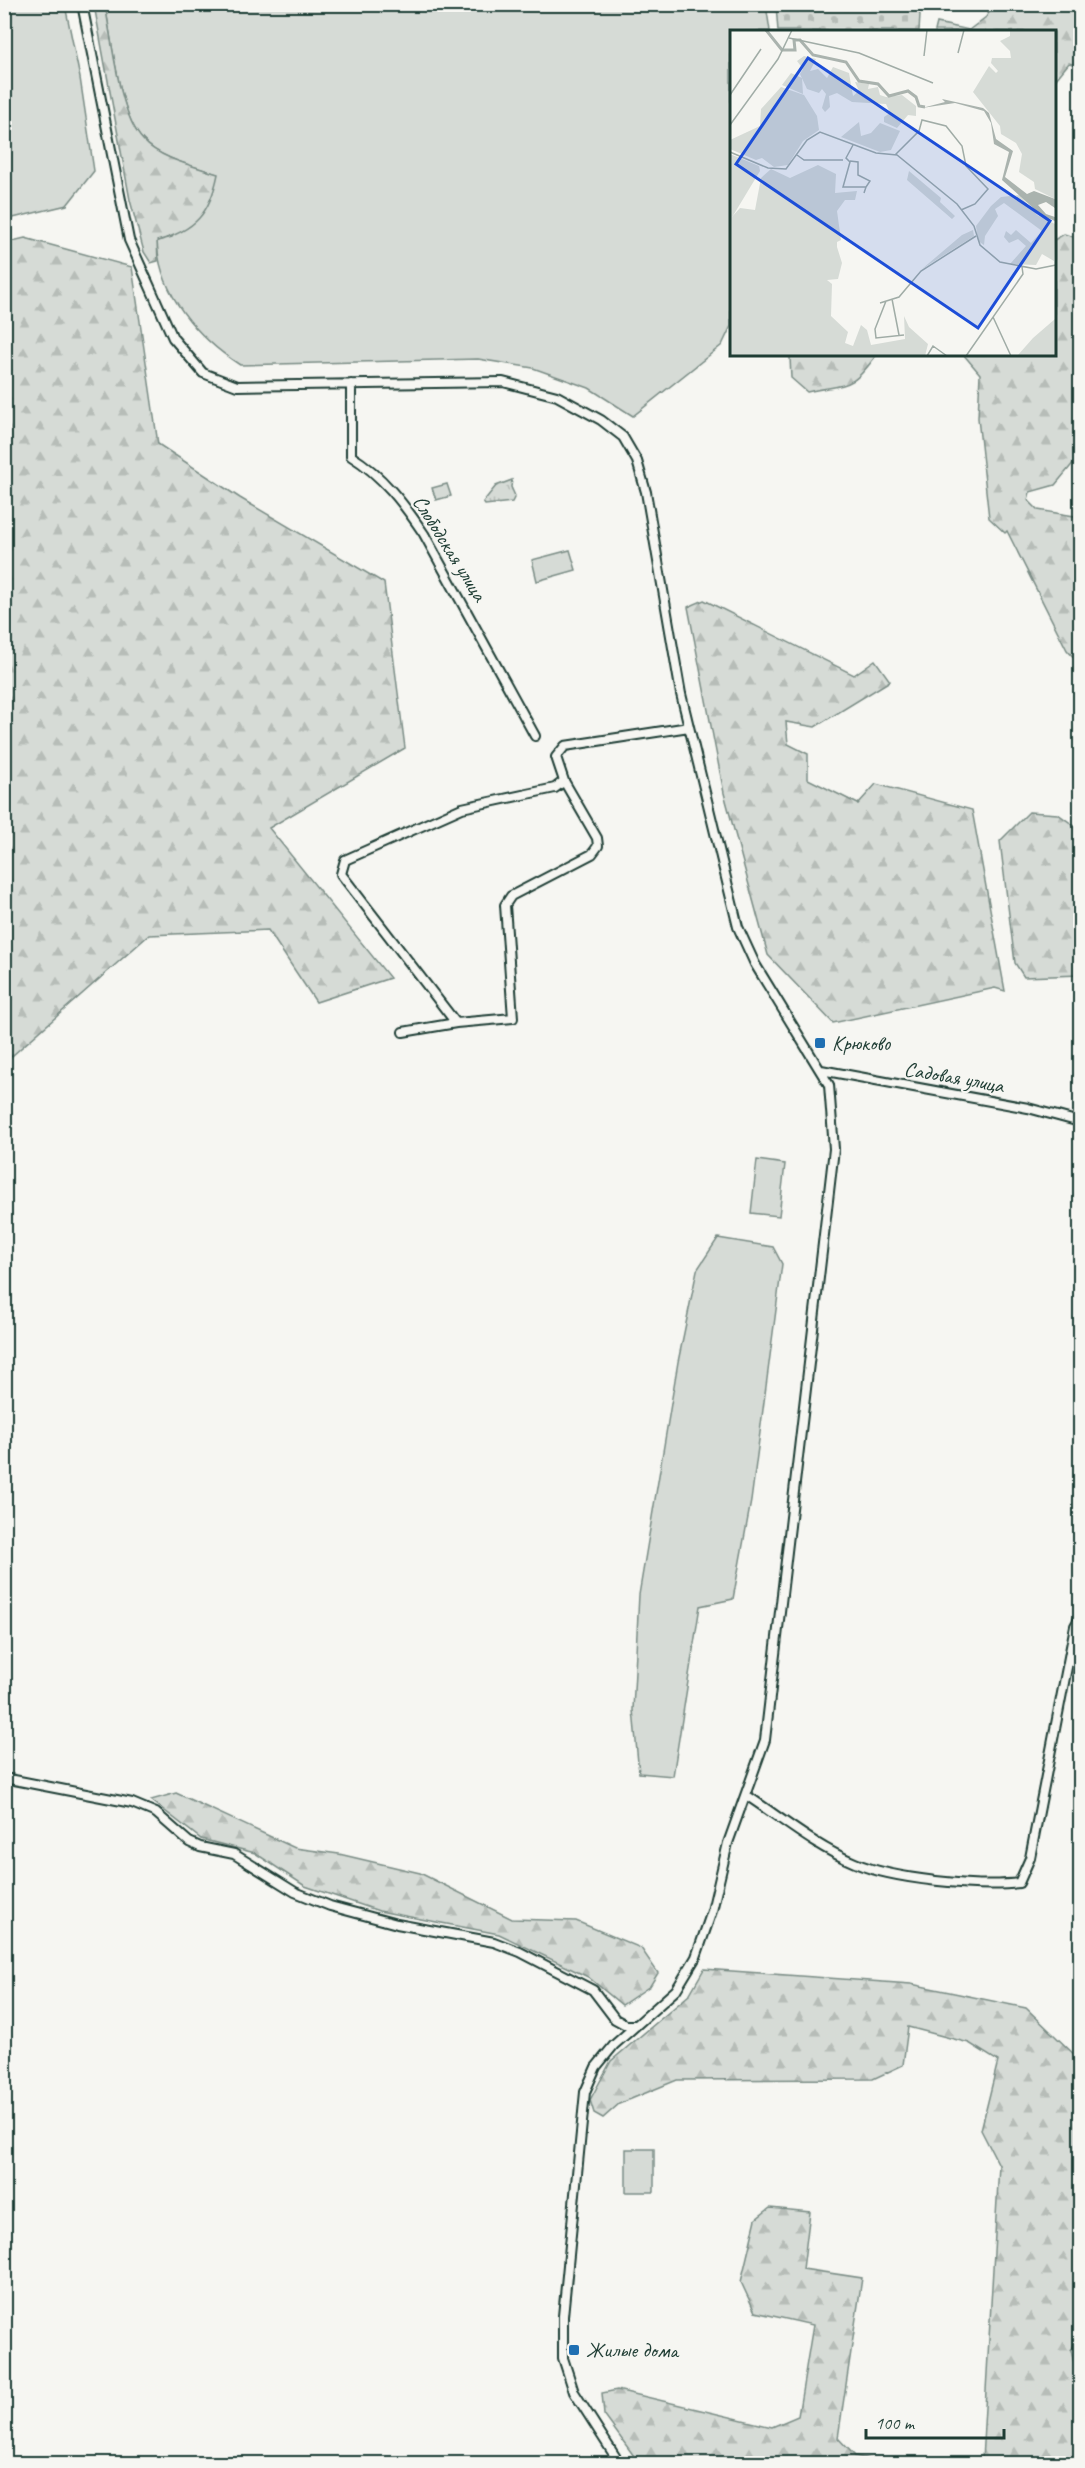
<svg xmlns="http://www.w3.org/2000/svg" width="1085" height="2468" viewBox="0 0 1085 2468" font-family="Caveat,sans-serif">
<defs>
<pattern id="forest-firs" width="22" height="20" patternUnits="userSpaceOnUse" patternTransform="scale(1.5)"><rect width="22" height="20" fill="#d6dbd6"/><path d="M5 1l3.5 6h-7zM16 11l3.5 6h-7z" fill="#b7bdb8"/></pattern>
<pattern id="cemetery-stones" width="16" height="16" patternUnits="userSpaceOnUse" patternTransform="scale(1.5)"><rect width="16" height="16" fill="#d6dbd6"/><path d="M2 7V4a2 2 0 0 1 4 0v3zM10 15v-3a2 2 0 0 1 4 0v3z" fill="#b7bdb8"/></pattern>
<pattern id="park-tufts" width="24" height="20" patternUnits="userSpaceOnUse" patternTransform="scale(1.5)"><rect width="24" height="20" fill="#d6dbd6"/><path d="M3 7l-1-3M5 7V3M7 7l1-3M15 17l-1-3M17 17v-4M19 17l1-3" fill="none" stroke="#b7bdb8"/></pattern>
</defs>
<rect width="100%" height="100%" fill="#f6f6f2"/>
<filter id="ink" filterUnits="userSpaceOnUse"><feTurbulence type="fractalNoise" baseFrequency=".0167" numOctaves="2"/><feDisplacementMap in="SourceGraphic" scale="12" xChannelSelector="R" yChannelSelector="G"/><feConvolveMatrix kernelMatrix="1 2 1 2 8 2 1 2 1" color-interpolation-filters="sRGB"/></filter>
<g filter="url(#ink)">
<path fill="#d6dbd6" stroke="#7a8c85" stroke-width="1.5" d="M4,5H65L80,78L94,171L67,205L13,218L4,217Z
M105,5H766L770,31L731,32V326L722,345L633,416L589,388L533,368L478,359L240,365C198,338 159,294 157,241L172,237L217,174C194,166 160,159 143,140C119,115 112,40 105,5Z
M447,484L451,496L436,500L432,488Z
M570,550L576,570L537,581L532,560Z
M757,1160L785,1164L779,1216L751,1213Z
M718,1238L773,1247L782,1264L751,1501L733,1599L700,1606L673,1776L639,1773L633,1710L639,1595L678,1362L697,1270Z
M626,2149H654V2192H626Z"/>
<path fill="url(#forest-firs)" stroke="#7a8c85" stroke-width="1.5" d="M94,5H105C112,40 119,115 143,140C160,159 194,166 218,174C210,213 196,230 157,241L158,261L151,263L144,252L130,200Z
M994,5H1080V66L1069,63L1056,79L1054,78V32L935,31L937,23L969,30L986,17Z
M1064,234L1080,239V455L1055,485L1030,492L1028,500L1038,510L1080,517V664L1067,650L1007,531L1005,533L989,518L978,418L980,374L963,354H1054V240Z
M25,238L132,267L158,444L240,498L384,583L405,748L269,828L390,978L316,1002L268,930L149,935L5,1062L4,243Z
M792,354H877C851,391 848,383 807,392L791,378L790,357Z
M704,600L854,675L875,660L890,681L815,727L786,722L788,744L808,754V779L858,804L876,784L972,810L1005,991L995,988L833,1023L768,955L724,793L688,607Z
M1029,812L1058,814L1080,830V975L1024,977L1015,963L1000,841Z
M176,1793L295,1848L339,1854L420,1873L512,1919L576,1921L641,1948L658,1973L650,1986L622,2005L588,1977L499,1934L379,1911L305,1886L255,1853L201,1839L151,1800Z
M704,1969L911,1984L1026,2008L1080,2060V2336L1071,2350L1080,2389V2463H974L982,2460L999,2165L981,2130L998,2061L969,2043L908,2027L903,2065L873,2079L677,2080L619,2104L603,2118L594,2113L590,2100L611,2061L689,1995Z
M770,2208L810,2212L803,2269L862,2278L838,2438L855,2456L889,2463H639L604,2415L602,2393L617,2390L772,2427L798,2416L813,2325L755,2312L741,2282L756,2219Z"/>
<path fill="url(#cemetery-stones)" stroke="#7a8c85" stroke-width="1.5" d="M776,5H917L920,15L919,31H778Z"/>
<path fill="url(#park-tufts)" stroke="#7a8c85" stroke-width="1.5" d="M512,480L511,487L515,496L512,502L485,505L483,502L496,486Z"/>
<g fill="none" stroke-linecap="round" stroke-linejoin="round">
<defs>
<path id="street" d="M82,4L129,240L173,338L203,373L237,386L503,382L557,396L601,420L623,437L637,461L646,492L681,694L738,927L755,964L829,1085L834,1149L765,1740L728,1843L712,1911L696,1957L676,1990L614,2045L596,2067L585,2092L563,2316V2358L574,2392L620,2464
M351,384V456C382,475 404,504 424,534L535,736
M456,1023L513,1018L505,905L511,896L592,854L598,846L597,838L564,781
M403,1032L456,1023L341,874L345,860L462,808L555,788L564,781L556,757L565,746L689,727
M821,1070L1028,1108L1080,1122
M4,1778L132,1803L156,1813L189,1842L200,1847L234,1854L295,1892L330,1906L397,1924L494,1942L520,1952L593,1990L615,2019L626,2025H636
M746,1795C781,1818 816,1847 855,1863C892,1879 979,1888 1019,1883L1030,1858L1075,1626L1080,1617"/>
</defs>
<use href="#street" stroke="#1f3d34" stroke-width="12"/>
<use href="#street" stroke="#f6f6f2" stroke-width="8"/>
</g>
</g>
<g fill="#1f6fb2" stroke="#f6f6f2" stroke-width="2">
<rect x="814" y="1037" width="12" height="12" rx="3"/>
<rect x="568" y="2344" width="12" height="12" rx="3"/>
</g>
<g text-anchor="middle" stroke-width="4.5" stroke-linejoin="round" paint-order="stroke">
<g font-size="21" fill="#1f3d34" stroke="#f6f6f2">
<text transform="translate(450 548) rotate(58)" y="7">Слободская улица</text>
<text transform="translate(954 1077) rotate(10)" y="7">Садовая улица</text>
</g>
<g font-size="21" fill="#1f3d34" stroke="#f6f6f2" text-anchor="start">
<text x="832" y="1050">Крюково</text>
<text x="586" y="2357">Жилые дома</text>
</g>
</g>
<g transform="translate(730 30)">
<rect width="326" height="326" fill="#f6f6f2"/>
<path d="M51,57L74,65L87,86L89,100L73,111L58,135L44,137L32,128L26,130L0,119V110L30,96L31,79ZM0,124L29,136L30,141L1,189ZM179,141L211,168L210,172L225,186L222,189L177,150Z" fill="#d6dbd6"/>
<path d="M280,0H325V169L305,159L304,152L289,142L292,124L286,113L271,104L270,96L243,62L259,36L266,43L268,41L261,33L262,28H281L280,21L270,11L280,6ZM74,26L86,29L80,41L88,39L97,48L103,37L119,43L123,66L129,61L125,52L139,54L138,59L148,57L150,65L156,67L172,65L186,76V86L178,85L167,98L154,92V87L160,83L156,74L122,72L107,63L99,66L100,77L95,82L92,78L96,64L92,59L89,63L77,59L70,44L73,39L67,31ZM129,92L131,106L141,103L150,93L170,101L161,120L150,122L111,107ZM88,135L106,144L105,163L127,161L125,170H115L107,181L111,210L107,212V217L112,233L108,249L97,250L102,254L101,286L118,302L115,313L123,316L131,295L137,300L141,315L175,309L174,286L179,297L198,314L195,326L0,325V189L10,178L25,180L31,148L41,139L60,148ZM290,165L307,185L325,194L324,231L312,224L306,235L280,234L296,216L288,209L279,213L274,207L276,201L281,205L286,200L301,213L312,201L274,173L265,179L268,186L255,206L254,215L248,211L246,196L261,176L271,167ZM243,200L244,206L192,239L232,205ZM325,289V325H288L303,308Z" fill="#d6dbd6"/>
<path d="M61,43L72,48L73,64L52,55Z" fill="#d6dbd6"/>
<path d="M212,69L253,78L259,83L266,109L283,121L275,147L297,164L304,161L325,169V178L316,172L308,175L316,184L325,187V191L311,185L272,150L279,122L264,114L261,93L254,81L225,73L192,78L215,72Z" fill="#aab3ae"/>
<path fill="none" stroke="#aab3ae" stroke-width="3" d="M36,0L52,20H65L64,10H70L83,25L116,32L129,51L148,54L159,66L178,61L186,67L189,76L195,77"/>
<path fill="none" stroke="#a0aca6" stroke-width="1.5" d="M59,8L129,23L203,53M228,23L234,0M194,26L197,0M0,65L31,19M0,95L48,29L62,0M123,115L116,128L120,132L113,157H136L134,163M0,122L38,138L56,139L77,110L90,102L146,123L167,125L227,174L244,196L250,215L270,232L306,239L326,235M67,125L74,130H113M165,125L189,101L192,90L216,96L232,116L236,136L258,159L245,174L231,180M120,131L128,132V145L140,151L136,157M162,269L169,305M156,271L145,299L146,308L174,305M150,273L169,267L191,241L246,206M263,287L281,326M197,326L203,316L217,326M236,326L293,244L292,237"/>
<path fill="#1d4ed8" fill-opacity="0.15" stroke="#1d4ed8" stroke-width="3" d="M78,28L320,191L248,298L6,134Z"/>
<rect width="326" height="326" fill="none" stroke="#1f3d34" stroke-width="3"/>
</g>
<rect width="1085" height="2468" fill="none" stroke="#f6f6f2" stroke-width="24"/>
<rect x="12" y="12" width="1061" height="2444" fill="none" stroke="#1f3d34" stroke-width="2" filter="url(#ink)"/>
<path d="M866 2429v9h138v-9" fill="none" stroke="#1f3d34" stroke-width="3"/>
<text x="875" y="2429" font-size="18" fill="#1f3d34" stroke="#f6f6f2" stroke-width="4.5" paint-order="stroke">100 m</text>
</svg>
